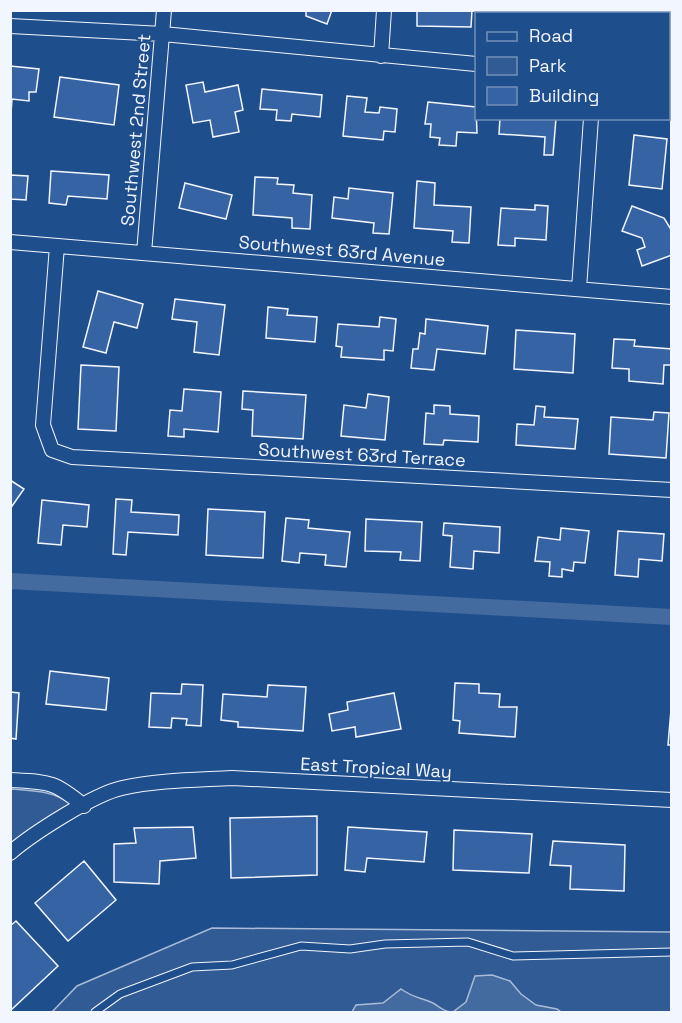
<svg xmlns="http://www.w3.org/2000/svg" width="682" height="1023" viewBox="0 0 682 1023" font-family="'Space Grotesk',sans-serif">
<rect width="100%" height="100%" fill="#1f4e8c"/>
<path fill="#305b95" stroke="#a8bbd7" stroke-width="1.5" d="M11,789C33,791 52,790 71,804L11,843Z
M212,928L671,932V1012H52L77,986Z"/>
<path fill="#446ba0" stroke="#a8bbd7" stroke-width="1.5" d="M492,975L510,981L521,994L536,1005L557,1009L561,1012H453L466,1002L475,976Z
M401,989C415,999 421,997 433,1003C440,1007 443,1011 451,1012H352L356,1005L383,1003Z"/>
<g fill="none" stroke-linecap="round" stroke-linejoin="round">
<path stroke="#446ba0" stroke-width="16" d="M10,581L672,617"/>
</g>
<path fill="#3563a3" stroke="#f2f6ff" stroke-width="1.5" d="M306,10H332L327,24L306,16Z
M417,10H472L471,27L417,26Z
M519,10H554L553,14H518Z
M643,10H672V45H668V14H643Z
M668,64H672V112H668Z
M10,66L39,69L36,92H29V101L12,99L11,113Z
M60,77L119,85L114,125L54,117Z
M203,82L205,92L238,85L243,110L235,112L239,132L213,137L210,120L193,123L186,85Z
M262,89L322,95L320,117L292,114L291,121L276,120L277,110L260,109Z
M347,96L367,98L365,112L379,113L380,107L397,109L395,132L384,131L383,140L343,136Z
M428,102L476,107L477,133L457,132L456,146L439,145L440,138L430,137L431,124H425Z
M500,118H556L553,155H544L545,137L499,134Z
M634,135L667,139L662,189L629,185Z
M51,171L109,175L107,199L68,196L66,205L49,203Z
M10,175L28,176L26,200L10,199Z
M255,177L278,178L277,184L294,185L293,193L312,195L310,229L292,228V218L253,215Z
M417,181L435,183L434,205L471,207L469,243L452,242L453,231L414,228Z
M185,183L232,195L226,219L179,208Z
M349,188L393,193L389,234L373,233L374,223L332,218L334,197L348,199Z
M535,205L548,206L546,240L515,238V246L498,245L501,208L535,210Z
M632,206L664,218L672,231V255L642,266L637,250L645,247L642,238L622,231Z
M98,291L143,304L137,328L114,322L106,353L83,347Z
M175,299L225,305L219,355L194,352L197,322L172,319Z
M268,307L288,309L287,315L317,317L315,342L266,338Z
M380,317L396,319L393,351L384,350V360L341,357L342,347L336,346L338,324L379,327Z
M426,319L488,326L485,354L437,349L434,370L411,368L413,349H418L420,333L425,334Z
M516,330L575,334L573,373L514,369Z
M614,339L635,340L634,346L672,349V365H664L663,384L629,381V369L612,368Z
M81,365L119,367L116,431L78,429Z
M184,389L221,392L218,432L184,429V437L168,436L170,410L182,411Z
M243,391L306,395L303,439L252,436L253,410L242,409Z
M368,394L389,397L385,440L341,436L344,405L366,408Z
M434,405L450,406V414L479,416L478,442L444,440L443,445L424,444L426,413L434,414Z
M536,406L545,407L544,417L578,419L575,449L516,445L517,424L534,425Z
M654,412L669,413L666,458L609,454L611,417L653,420Z
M10,480L24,489L10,509Z
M116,499L132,500L131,512L179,515L178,535L128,532L126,555L113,554Z
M42,500L89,505L87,527L63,525L61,545L38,543Z
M208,509L265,512L263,558L206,555Z
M286,518L309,520L308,528L350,532L346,567L325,565L326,555L300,553L299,563L282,561Z
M366,519L422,522L420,561L400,560L401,552L365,551Z
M444,523L500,527L499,553L474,551L473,569L450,567L452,536L443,535Z
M561,528L589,531L585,563L574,562L573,571L562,569V577L549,576L550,562L535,561L538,537L560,540Z
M618,531L664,534L662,561L639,559L638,577L615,575Z
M50,671L109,678L106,710L46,704Z
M455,683L479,684V693L500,694L499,707H517L515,737L459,733L460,721L453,720Z
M182,684L203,685L201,726L186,725L187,719L172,718L171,728L149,727L151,693L181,694Z
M268,685L306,687L303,731L238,727V722L221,720L223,694L267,697Z
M10,692L19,693L16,739L10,738Z
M394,693L401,729L356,737L355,727L332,731L329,714L348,710L347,702Z
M672,698V745H668Z
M317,816V875L231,878L230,818Z
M193,827L196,858L160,861L159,884L114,882V844L136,843L134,828Z
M348,827L427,832L424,862L367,858L365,872L345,870Z
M454,830L532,834L529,873L453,870Z
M553,841L625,845L624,891L570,889L571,866L550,865Z
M84,861L116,900L68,941L35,903Z
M16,921L58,966L10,1011V926Z"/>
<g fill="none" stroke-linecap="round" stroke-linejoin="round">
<defs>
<path id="service" d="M95,1012L120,994L192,967L232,965L301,946L350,949L385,944L468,942L513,956L672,952"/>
<path id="minor" d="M600,14V10
M10,26L163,34L476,64
M381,56L384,10
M10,242L672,297
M57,246L43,425L52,450L72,457L672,490
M144,253L164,10
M579,289L591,118
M10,780C49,782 54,781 84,806
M10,853C32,834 94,794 122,788C157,780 195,780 232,778L672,800"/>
</defs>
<use href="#service" stroke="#f2f6ff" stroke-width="9"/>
<use href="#minor" stroke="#f2f6ff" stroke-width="16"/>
<use href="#service" stroke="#1f4e8c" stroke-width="7"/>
<use href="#minor" stroke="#1f4e8c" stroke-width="14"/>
</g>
<g text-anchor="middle" stroke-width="4.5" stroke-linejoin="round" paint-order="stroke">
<g font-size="18" fill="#f2f6ff" stroke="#1f4e8c">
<text transform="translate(136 130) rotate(-85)" y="6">Southwest 2nd Street</text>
<text transform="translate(342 251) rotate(5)" y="6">Southwest 63rd Avenue</text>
<text transform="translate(362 455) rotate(3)" y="6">Southwest 63rd Terrace</text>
<text transform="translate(376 768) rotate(3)" y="6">East Tropical Way</text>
</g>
</g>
<rect width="682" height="1023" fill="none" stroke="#f2f6ff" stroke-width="24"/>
<rect x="475" y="12" width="195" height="108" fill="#1f4e8c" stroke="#7391ba" stroke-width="1.5"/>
<rect x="487" y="32" width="30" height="9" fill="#1f4e8c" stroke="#7391ba" stroke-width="1.5"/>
<text x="529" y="42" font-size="18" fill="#f2f6ff">Road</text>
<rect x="487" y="57" width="30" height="18" fill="#305b95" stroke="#7391ba" stroke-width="1.5"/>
<text x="529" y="72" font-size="18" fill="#f2f6ff">Park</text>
<rect x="487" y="87" width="30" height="18" fill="#3563a3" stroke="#7391ba" stroke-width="1.5"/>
<text x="529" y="102" font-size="18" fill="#f2f6ff">Building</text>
</svg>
